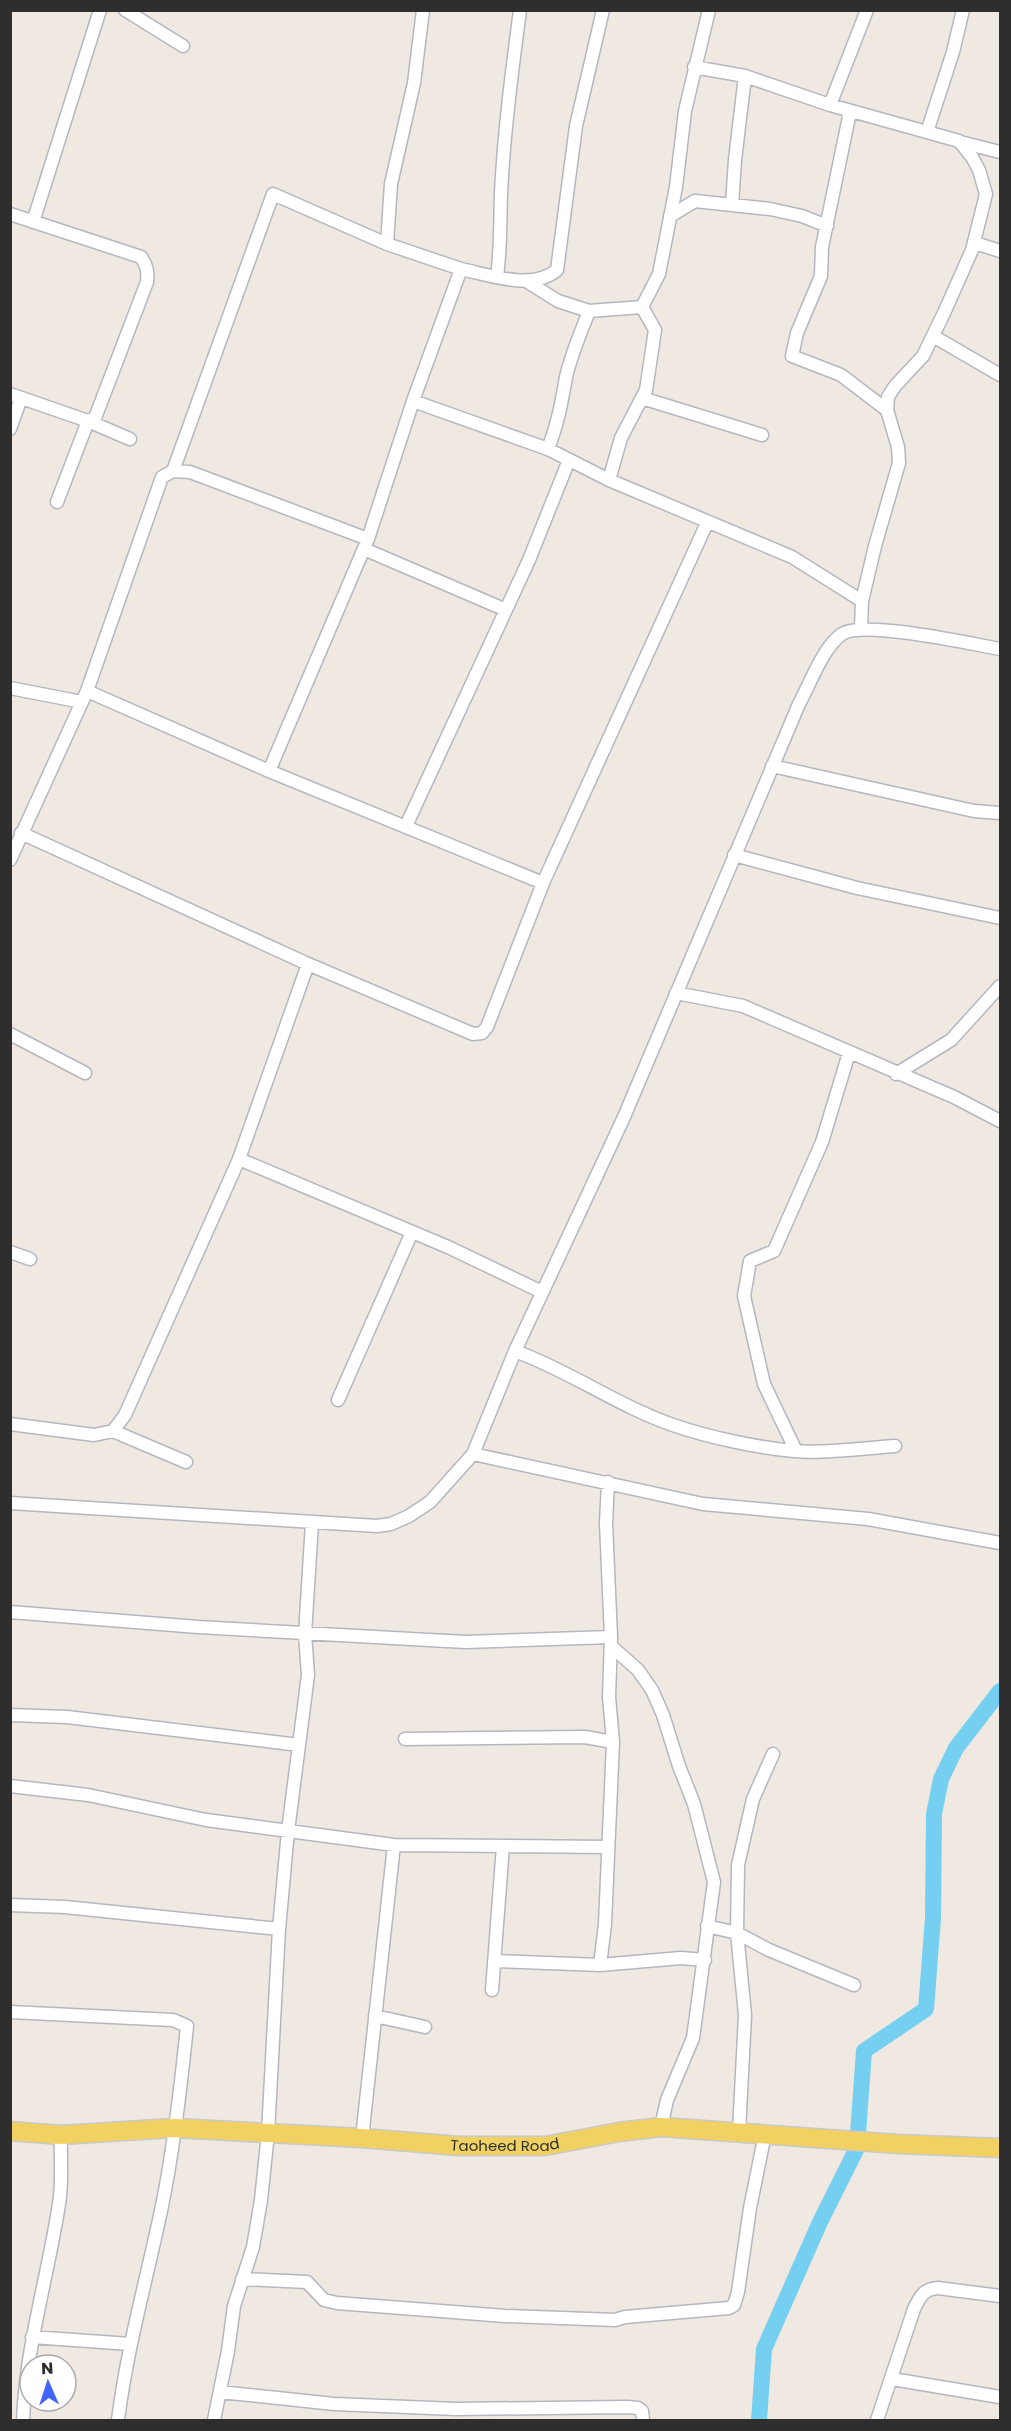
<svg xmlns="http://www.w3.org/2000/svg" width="1011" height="2431" viewBox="0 0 1011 2431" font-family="Poppins,sans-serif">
<rect width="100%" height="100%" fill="#efe9e1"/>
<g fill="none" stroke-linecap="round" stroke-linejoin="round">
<path stroke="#75cff0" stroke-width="16" d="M759,2420L764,2349L820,2222L857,2148L864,2051L926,2009L933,1918L934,1814L941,1779L956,1748L1000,1691"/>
<defs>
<path id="street" d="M125,10L183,46
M423,10L414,83L391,184L387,244L461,269
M694,67L745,76L830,105
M850,112L822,247L821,276L797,333L792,356L841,375L887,410
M927,132L953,52L963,10
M960,142L1000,152
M732,205L735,160L745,76
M10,214L141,257C147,265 148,272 147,282L95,418L88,421L57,502
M670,216L695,201L770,209L802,216L827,226
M33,222L100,10
M975,243L1000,251
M497,276C501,248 500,221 501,193C504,132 512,71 520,10
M526,281L558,301L589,311L642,307
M642,307L659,274L676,187L685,111L709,10
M933,336L1000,375
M10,394L88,421L130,439
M642,398L762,435
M413,401L548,449L609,480L792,557L862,601
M10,429L21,398
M548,449C558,422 561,406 566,377C571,355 581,332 589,311
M173,471L273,194L387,244
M609,480L621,438L646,390L655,330L642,307
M364,549L506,610
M861,629L862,601L875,546L899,463L898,447L887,410L888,397L895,386L923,356L944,313L972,250L986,194L979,170L972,157L959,141L830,105L867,10
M10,688L82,702
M87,691L269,771L543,883
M772,766L974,811L1000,813
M269,771L368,539
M406,826L529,560L569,460
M21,833L308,964L473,1034L482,1033L487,1027L543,883L707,523
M734,855L857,888L1000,918
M10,860L87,691L162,477L173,471L190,472L368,539L413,401L461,269C490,275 532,291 557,270L576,126L603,10
M676,993L743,1006L954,1097L1000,1121
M10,1034L85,1073
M896,1074L951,1040L1000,986
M239,1159L448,1247L542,1292
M10,1252L30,1259
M515,1351C570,1371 618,1406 673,1425C707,1437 759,1448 794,1451C824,1454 865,1448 895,1446
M338,1400L412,1232
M10,1424L94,1435L113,1431L125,1415L239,1159L308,964
M113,1431L186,1462
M796,1451L764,1384L744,1296L750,1261L774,1251L822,1142L849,1053
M473,1454L703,1504L868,1519L1000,1543
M10,1503L377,1526L391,1524L409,1516L430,1502L473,1454L515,1351L624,1117L799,704C810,684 823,647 842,634C864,620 972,644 1000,649
M10,1612L198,1627L465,1642L611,1637
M611,1646L638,1670L652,1690L663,1715L679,1766L694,1804L714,1882L693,2038L667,2100L661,2127
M10,1715L67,1717L299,1745
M405,1739L585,1737L613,1742
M10,1786L88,1795L206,1820L394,1845L608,1847
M10,1905L65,1907L279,1929
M707,1926L737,1933L769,1950L854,1985
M494,1961L600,1965L681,1958L705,1960
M600,1965L605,1924L613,1742L609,1697L611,1637L606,1523L608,1482
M492,1990L503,1846
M10,2012L173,2020L187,2026C181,2086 174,2147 162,2206C147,2278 127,2348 118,2420
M375,2016L425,2027
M739,2132L745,2015L737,1933L738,1865L753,1799L773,1754
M362,2138L394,1845
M242,2279L307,2282L324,2300L337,2303L505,2316L615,2320L625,2317L729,2308L734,2305L738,2292L750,2208L765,2134
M32,2337L130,2344
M892,2379L1000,2397
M220,2392L334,2404L456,2409L627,2407L638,2408L642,2411L643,2420
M23,2420C26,2346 48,2276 59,2204C63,2182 60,2157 61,2135
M214,2420L228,2351L234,2306L253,2247L261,2200L268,2133L279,1929L288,1831L308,1675L305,1634L312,1523
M877,2420L914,2309C920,2297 923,2289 938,2288L1000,2296"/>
<g id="primary">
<path id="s1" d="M10,2131L61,2135L174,2128L362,2138L459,2146H545L619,2132L661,2127L898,2144L1000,2148"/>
</g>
</defs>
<use href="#street" stroke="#b4b7c1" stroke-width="15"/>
<use href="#primary" stroke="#c9c9c9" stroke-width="21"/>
<use href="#street" stroke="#fff" stroke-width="12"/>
<use href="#primary" stroke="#f2d163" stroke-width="18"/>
</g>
<g text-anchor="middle" stroke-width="5" stroke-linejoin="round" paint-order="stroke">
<g font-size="15" fill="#2e2e2e" stroke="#fff">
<text dy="5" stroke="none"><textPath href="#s1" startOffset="496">Taoheed Road</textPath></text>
</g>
</g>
<rect width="1011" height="2431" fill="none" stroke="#2e2e2e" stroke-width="24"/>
<g transform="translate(48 2383) rotate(357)"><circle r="28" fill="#ffffff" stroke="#ababab" stroke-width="1.5"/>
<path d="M0-4.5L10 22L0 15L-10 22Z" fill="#4264fb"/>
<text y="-9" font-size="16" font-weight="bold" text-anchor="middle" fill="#2e2e2e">N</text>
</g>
</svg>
